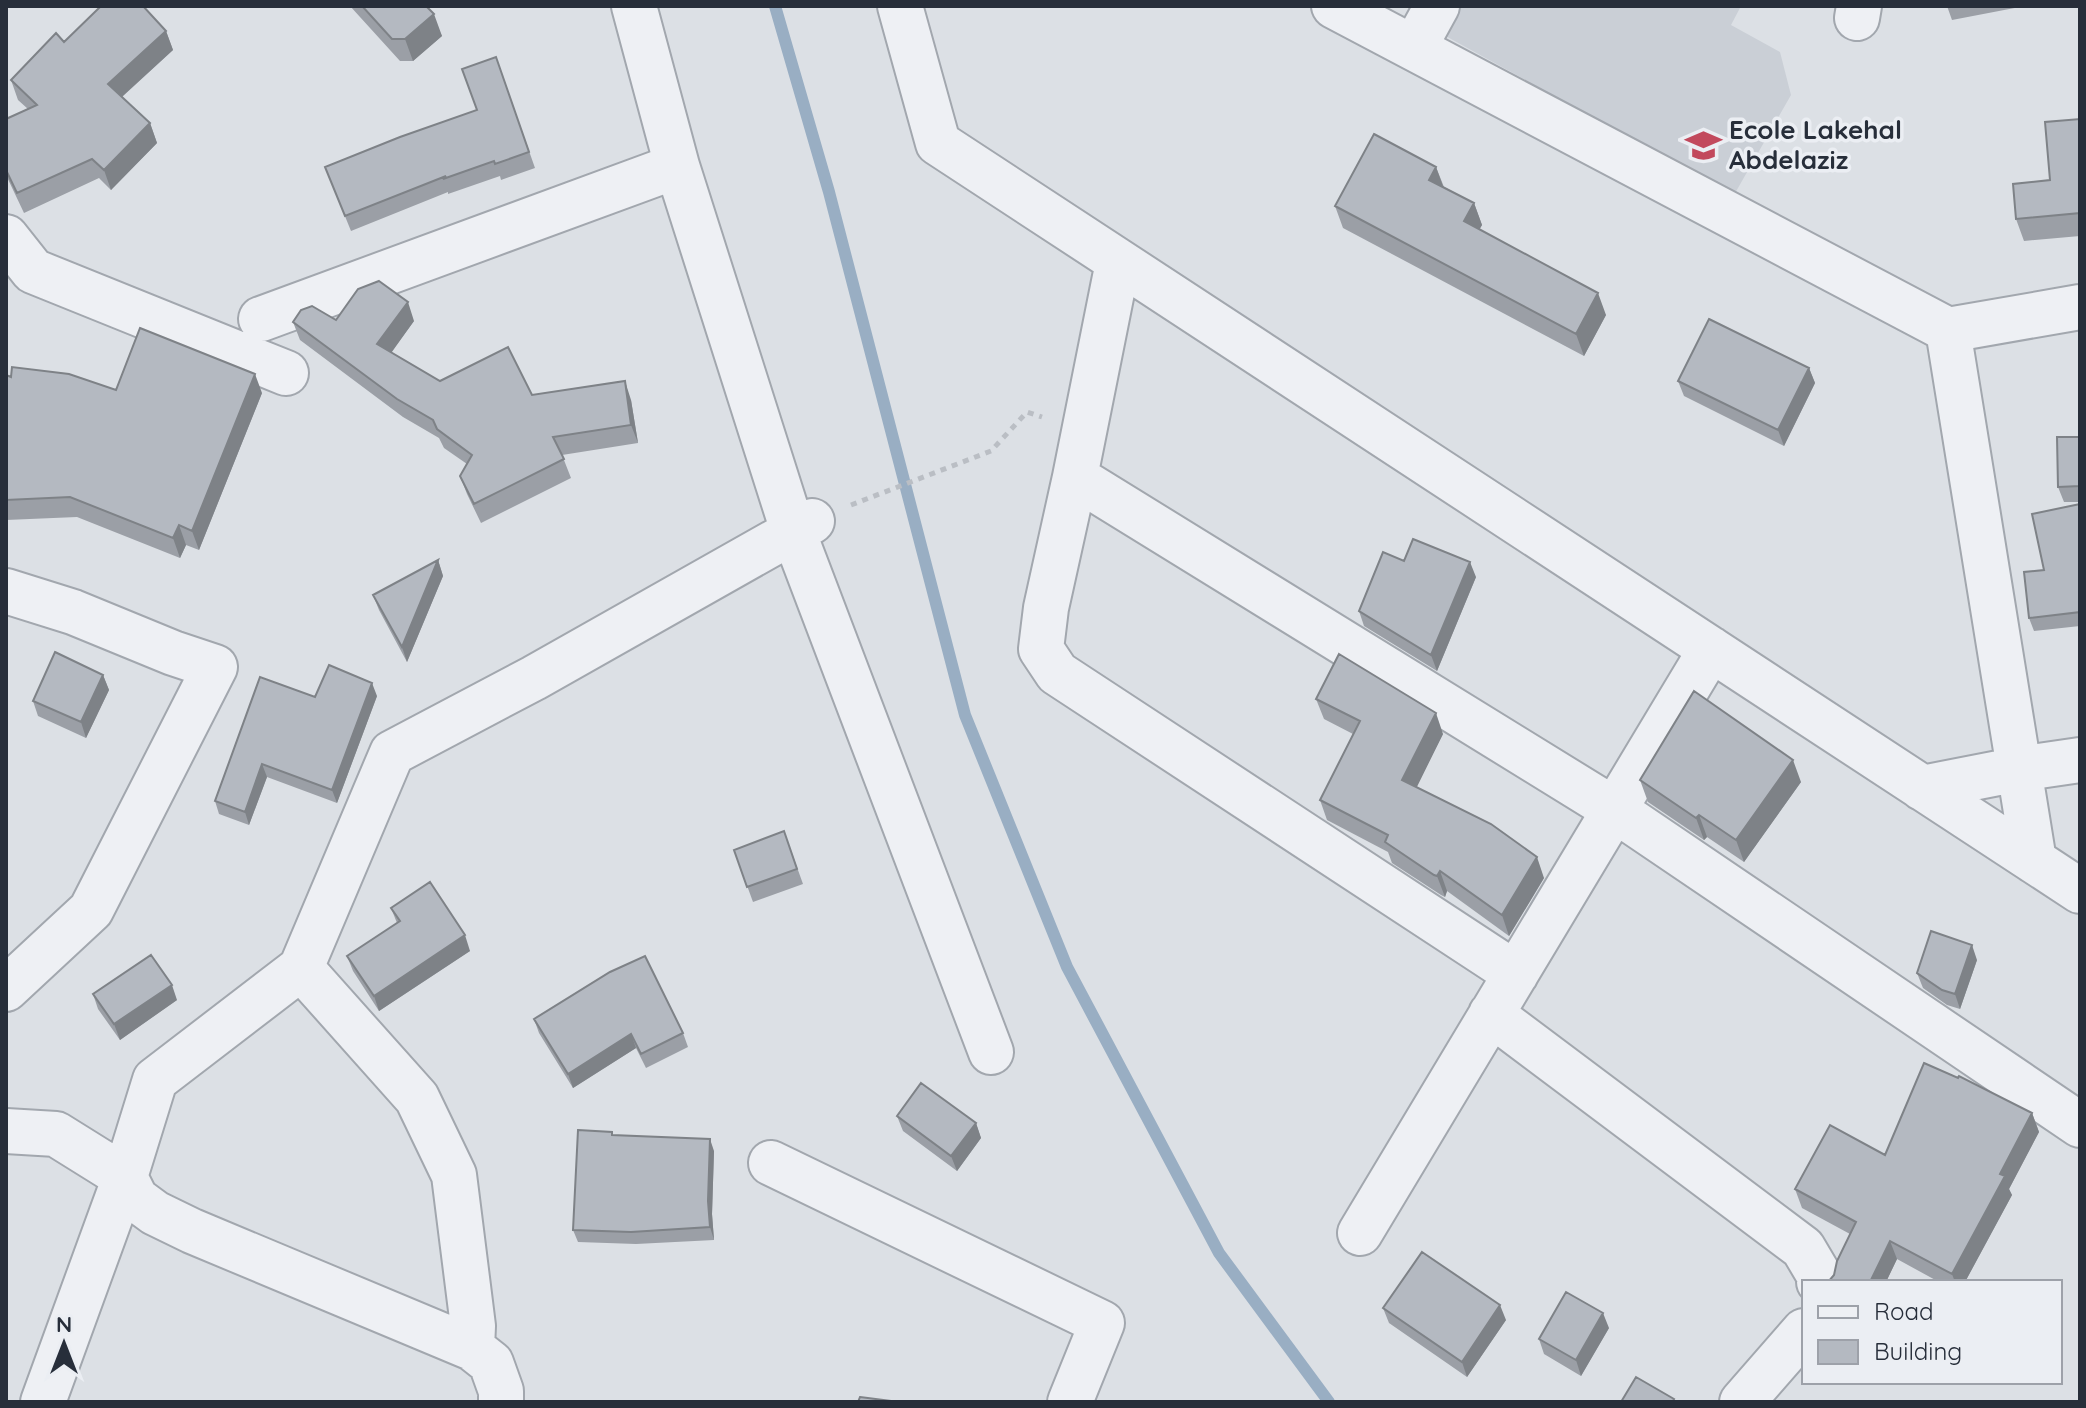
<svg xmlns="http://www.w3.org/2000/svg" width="2086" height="1408" viewBox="0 0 2086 1408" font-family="Quicksand,sans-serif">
<rect width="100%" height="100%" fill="#dce0e5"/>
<path fill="#cacfd6" d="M1458,6H1741L1731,25L1780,52L1791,95L1734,195L1442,34Z"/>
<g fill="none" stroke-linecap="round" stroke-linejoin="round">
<path stroke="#99aec3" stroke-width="12" d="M775,6L829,192L965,715L1067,967L1219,1253L1329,1402"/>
<defs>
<path id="minor" d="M634,6L677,166
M900,6L938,143L2080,891
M1334,6L1948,330L2080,307
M1857,18L1859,6
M1414,48L1437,6
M6,237L33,271L286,373
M1118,262L1075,477L1046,608L1041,649L1057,673L1516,974
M261,319L677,166L793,531L991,1052
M1948,330L2034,861
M1075,477L1615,810L2080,1125
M6,591L73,612L173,653L215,667L91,910L6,989
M1922,788L2019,769L2080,760
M301,968L417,1098L454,1175L473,1326L472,1348
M1491,1014L1803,1248L1819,1275V1282
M6,1131L56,1134L125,1177L136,1199L155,1213L192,1231L472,1348L491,1363L501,1391V1402
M771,1163L1102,1323L1070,1402
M1360,1233L1711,649
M43,1402L125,1177L155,1080L301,968L392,753L534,678L812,521
M1742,1402L1804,1331"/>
</defs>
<use href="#minor" stroke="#a2a7ae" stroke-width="48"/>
<path stroke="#babec4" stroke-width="5" stroke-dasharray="6 6" stroke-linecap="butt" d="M851,505L991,451L1027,412L1042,417"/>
<use href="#minor" stroke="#eef0f4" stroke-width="44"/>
</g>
<path fill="#9b9fa6" d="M350,6H426L442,36L413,61H400Z
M1947,6H2025L1952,20Z
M166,31L173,50L122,97L150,123L157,143L111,190L99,178L24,213L6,175V119L28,109L18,100L11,80L64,42Z
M496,57L535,168L501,180L500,176L448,194V192L351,231L325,167L477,110Z
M2080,119V236L2024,241L2016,219L2050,180Z
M1436,167L1444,187L1474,203L1482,225L1479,229L1606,315L1584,356L1343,228L1335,206Z
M336,320L414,321L391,352L440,381L532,395L631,400L638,443L562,455L571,478L481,523L467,494L460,476L467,464L444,448L439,438L403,417L300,340L293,322Z
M1809,368L1815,383L1784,446L1684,396L1678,381Z
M6,375L116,390L262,393L199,550L186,545L180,558L77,517L6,520Z
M2080,437V502H2064L2058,487Z
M2080,504V626L2034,631L2029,618L2044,570Z
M438,560L443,576L407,662L379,610L373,595Z
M1404,561L1476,577L1437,671L1364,626L1359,611Z
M103,675L109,690L86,738L38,716L33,701Z
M377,696L337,803L267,777L249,825L219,814L215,801L315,697Z
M1316,699L1443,734L1416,787L1544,878L1509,936L1447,891L1445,897L1441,895L1392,863L1388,852L1327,820L1320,800L1353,734L1324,719Z
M1640,780L1801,782L1744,862L1707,837L1704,840L1648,802Z
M784,831L803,884L753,902L734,850Z
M391,908L470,951L379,1011L353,971L347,956L397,923Z
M1977,960L1960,1009L1947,1005L1923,988L1917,973Z
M93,994L177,1000L120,1040L98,1009Z
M534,1019L683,1033L688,1047L646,1068L636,1048L573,1088L539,1033Z
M2032,1113L2039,1132L2009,1189L2012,1195L1965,1282H1939L1897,1259L1886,1282H1828L1834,1275L1850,1234L1802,1208L1795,1189L1885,1155Z
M897,1116L976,1123L981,1138L957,1171L903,1131Z
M613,1135L714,1151L712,1214L714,1240L636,1244L578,1242L573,1230Z
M1383,1308L1506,1320L1467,1377L1389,1323Z
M1609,1328L1581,1376L1544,1354L1539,1339Z"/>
<path fill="#7e8287" d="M434,14L442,36L413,61L405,39Z
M166,31L173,50L115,103L108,84Z
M150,123L157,143L111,190L104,170Z
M1436,167L1444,189L1429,180Z
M1474,203L1482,225L1472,243L1464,221Z
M1598,293L1606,315L1584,356L1576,334Z
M408,302L414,321L384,363L377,344Z
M1809,368L1815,383L1784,446L1778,430Z
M255,374L262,393L199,550L192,531Z
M625,381L631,400L638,443L631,425Z
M179,525L186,545L180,558L173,538Z
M438,560L443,576L407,662L402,647Z
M1470,562L1476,577L1437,671L1431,655Z
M103,675L109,690L86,738L81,722Z
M372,683L377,696L337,803L332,790Z
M1436,713L1443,734L1410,801L1402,780Z
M1793,760L1801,782L1744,862L1736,840Z
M262,764L267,777L249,825L245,812Z
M1699,815L1707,837L1704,840L1696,818Z
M1537,857L1544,878L1509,936L1502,915Z
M1440,871L1447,891L1445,897L1437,876Z
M465,935L470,951L379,1011L374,996Z
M1972,945L1977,960L1960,1009L1955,994Z
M172,985L177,1000L120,1040L114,1024Z
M631,1034L636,1048L573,1088L568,1074Z
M2032,1113L2039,1132L2009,1189L2012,1195L1965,1282H1955L1952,1274L2000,1174Z
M976,1123L981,1138L957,1171L951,1156Z
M710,1139L714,1151L712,1214L714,1240L710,1227L708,1201Z
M1890,1241L1897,1259L1886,1282H1870Z
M1500,1305L1506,1320L1467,1377L1462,1362Z
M1603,1313L1609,1328L1581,1376L1576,1360Z"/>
<path fill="#b4b9c1" stroke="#7e8287" stroke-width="2" d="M101,6H143L166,31L108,84L150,123L104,170L92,159L17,193L6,170V119L37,105L11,80L56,33L64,42Z
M362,6H426L434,14L405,39H392Z
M496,57L529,152L495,164L494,161L443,179L446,176L345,216L325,167L400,137L477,110L462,69Z
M2080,119V213L2016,219L2013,184L2050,180L2045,122Z
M1374,134L1436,167L1429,180L1474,203L1464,221L1598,293L1576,334L1335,206Z
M379,281L408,302L377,344L440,381L508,347L532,395L625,381L631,425L553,437L564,459L474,504L460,476L472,455L437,429L433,420L397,399L293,322L301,310L312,306L336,320L358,289Z
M1709,319L1809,368L1778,430L1678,381Z
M140,328L255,374L192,531L179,525L173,538L70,497L6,500V375L11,377L12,367L69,374L116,390Z
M2057,437H2080V486L2058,487Z
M2080,504V612L2029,618L2024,572L2044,570L2032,514Z
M1413,539L1470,562L1431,655L1359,611L1383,552L1404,561Z
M438,560L402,647L373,595Z
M55,652L103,675L81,722L33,701Z
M1339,654L1436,713L1402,780L1491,824L1537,857L1502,915L1440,871L1437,876L1434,875L1385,842L1388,835L1320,800L1360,721L1316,699Z
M329,665L372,683L332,790L262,764L245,812L215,801L260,677L315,697Z
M1694,691L1793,760L1736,840L1699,815L1696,818L1640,780Z
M784,831L797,869L747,887L734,850Z
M430,882L465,935L374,996L347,956L400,921L391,908Z
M1931,931L1972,945L1955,994L1942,990L1917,973Z
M151,955L172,985L114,1024L93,994Z
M645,956L683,1033L641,1054L631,1034L568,1074L534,1019L610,972Z
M1924,1063L1958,1078L1959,1076L2032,1113L2000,1174L2005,1176L1952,1274L1890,1241L1870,1282H1828L1834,1275L1837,1261L1856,1222L1795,1189L1830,1125L1885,1155Z
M921,1083L976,1123L951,1156L897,1116Z
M578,1130L612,1132V1135L710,1139L708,1201L710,1227L631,1232L573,1230Z
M1422,1252L1500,1305L1462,1362L1383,1308Z
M1566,1292L1603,1313L1576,1360L1539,1339Z
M1636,1377L1674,1399L1672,1402H1621Z
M860,1397L899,1402H858Z"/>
<defs>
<symbol id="school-bare" viewBox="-9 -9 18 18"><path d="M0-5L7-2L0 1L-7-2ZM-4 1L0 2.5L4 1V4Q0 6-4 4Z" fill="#c2495d" stroke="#ebeef3" stroke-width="2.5" paint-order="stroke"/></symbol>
</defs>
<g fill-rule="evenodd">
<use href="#school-bare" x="1678" y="120" width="51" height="51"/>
</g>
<g text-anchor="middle" stroke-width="7" stroke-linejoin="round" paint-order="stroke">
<g font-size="26" font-weight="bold" fill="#272e3a" stroke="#ebeef3" text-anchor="start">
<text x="1729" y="139">Ecole Lakehal<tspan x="1729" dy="30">Abdelaziz</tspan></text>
</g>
</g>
<rect width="2086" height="1408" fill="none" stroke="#272e3a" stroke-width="16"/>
<rect x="1802" y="1280" width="260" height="104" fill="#ebeef3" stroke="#9da1a9" stroke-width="2"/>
<rect x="1818" y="1306" width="40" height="12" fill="#eef0f4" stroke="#9da1a9" stroke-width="2"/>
<text x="1874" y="1320" font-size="24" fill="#272e3a">Road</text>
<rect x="1818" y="1340" width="40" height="24" fill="#b4b9c1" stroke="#9da1a9" stroke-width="2"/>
<text x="1874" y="1360" font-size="24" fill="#272e3a">Building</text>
<g transform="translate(64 1344)" stroke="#ebeef3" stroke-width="6" paint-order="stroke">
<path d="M0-6L14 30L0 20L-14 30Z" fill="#272e3a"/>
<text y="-12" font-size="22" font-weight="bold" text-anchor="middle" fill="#272e3a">N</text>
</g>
</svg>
